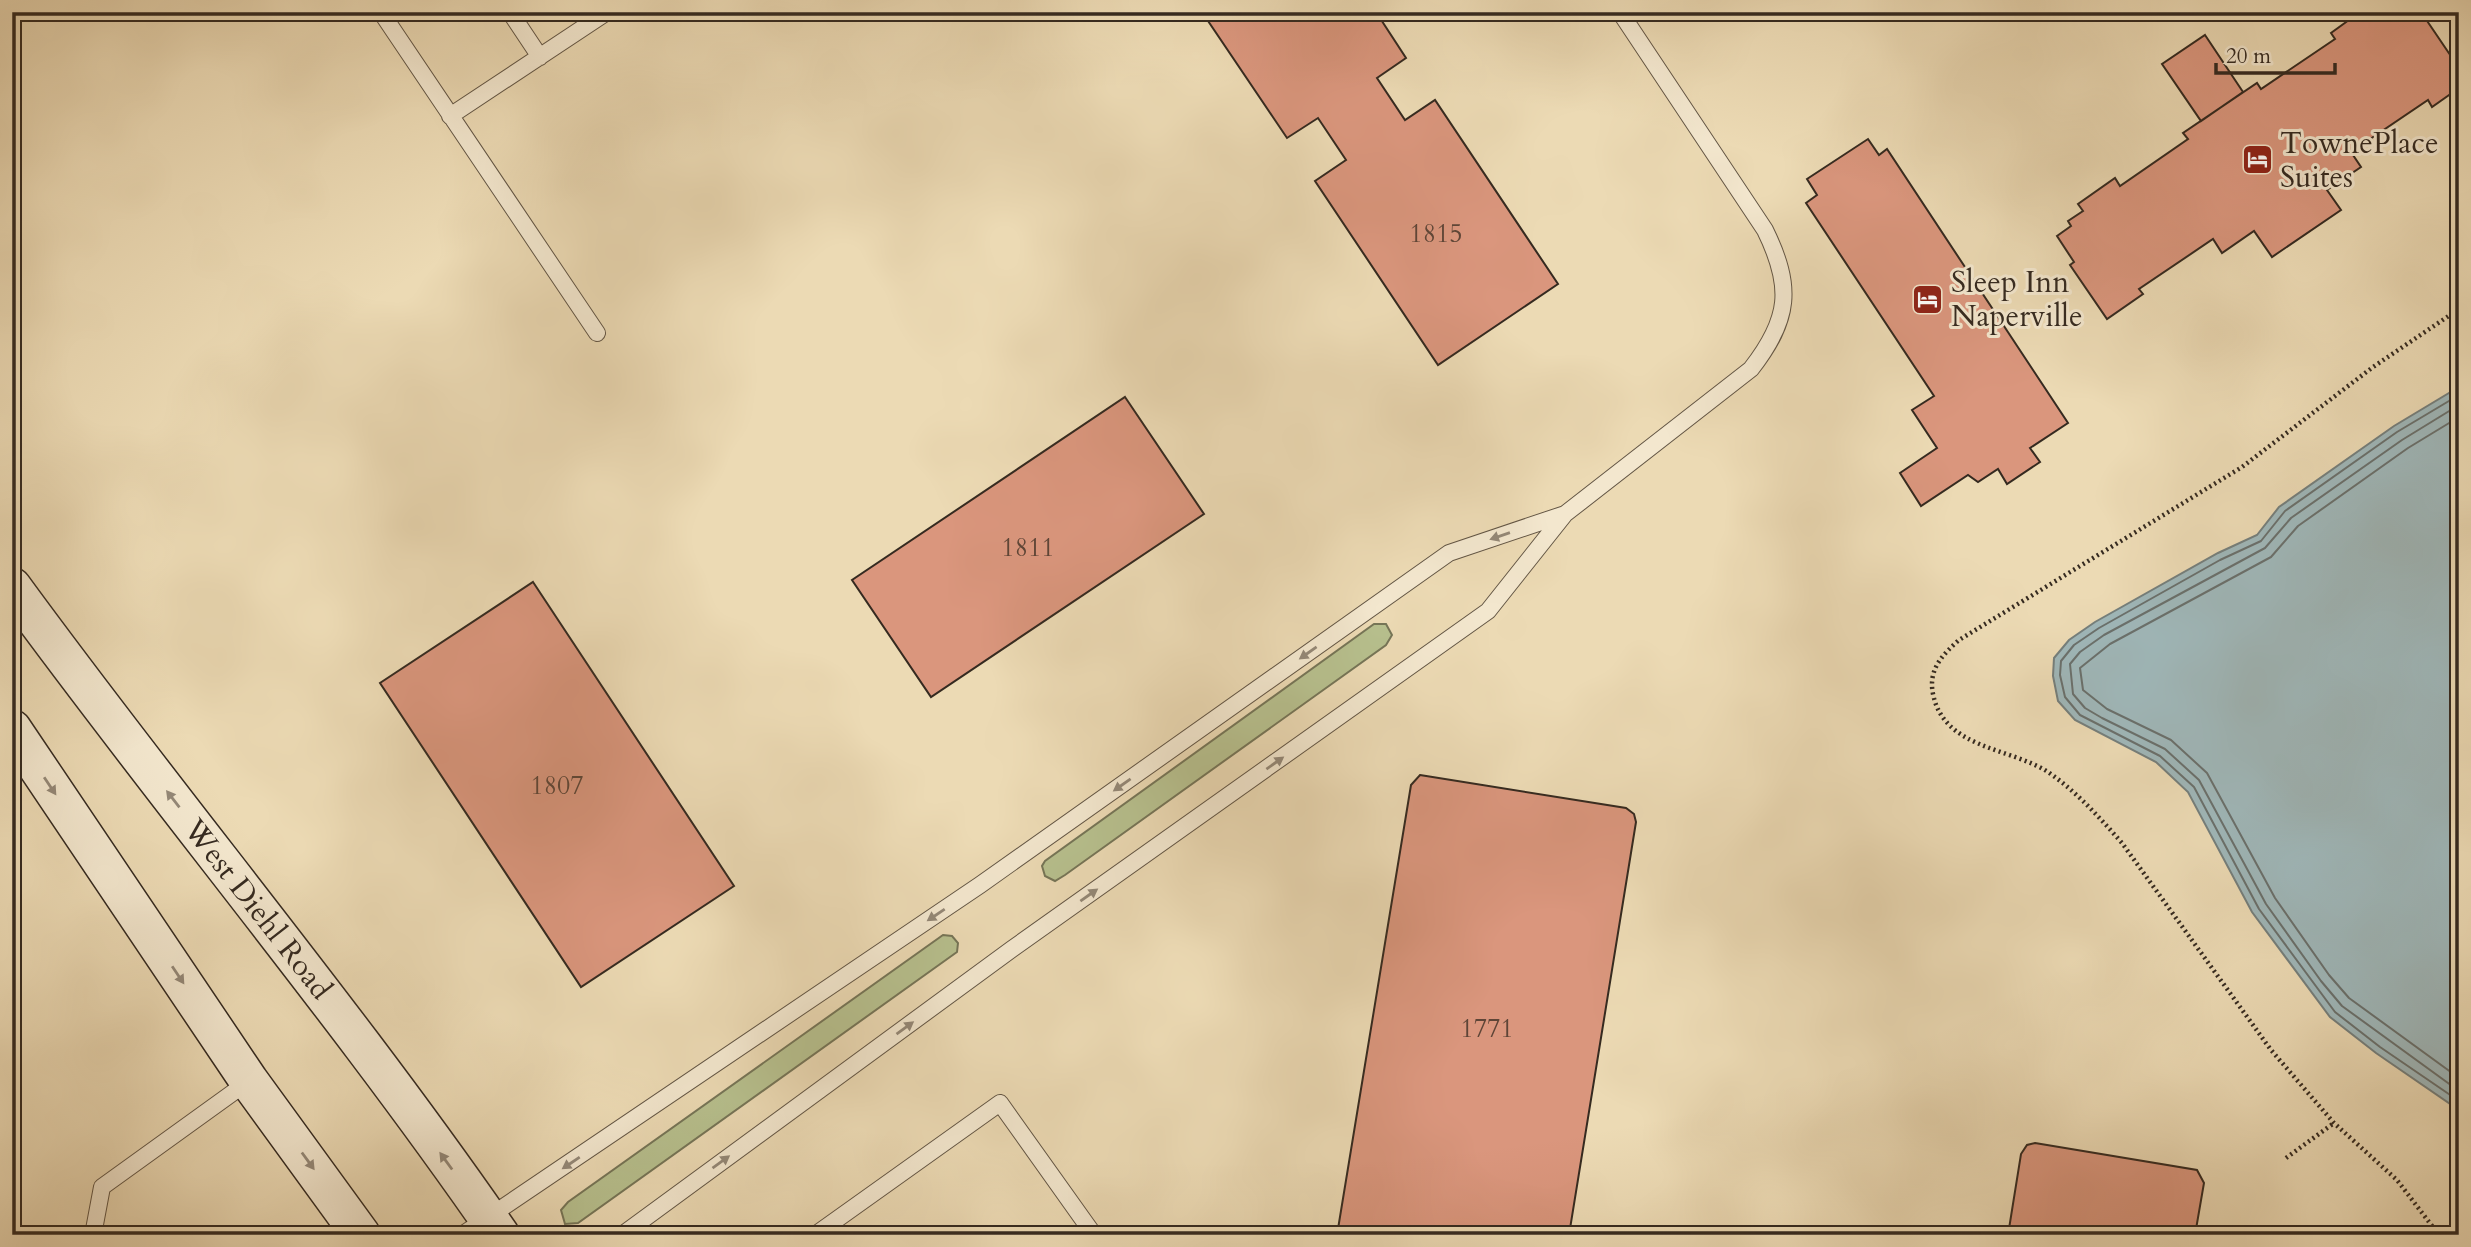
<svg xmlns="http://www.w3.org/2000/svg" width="2471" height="1247" viewBox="0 0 2471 1247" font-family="Cardo,serif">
<rect width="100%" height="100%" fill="#ecdab4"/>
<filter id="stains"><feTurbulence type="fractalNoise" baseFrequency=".00286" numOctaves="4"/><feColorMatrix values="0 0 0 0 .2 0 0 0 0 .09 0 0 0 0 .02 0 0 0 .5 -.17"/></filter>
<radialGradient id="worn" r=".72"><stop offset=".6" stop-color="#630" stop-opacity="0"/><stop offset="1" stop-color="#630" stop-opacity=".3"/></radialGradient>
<path fill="#b7c08e" stroke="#767557" stroke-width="2" d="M1374,624H1386L1392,635L1386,645L1065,875L1055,881L1045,876L1042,866L1045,861Z
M943,935L952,936L958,943L957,952L578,1223L565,1224L561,1210L568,1202Z"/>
<path fill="#9fb7b9" stroke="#757f7c" stroke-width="2" d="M2459,387V1110L2376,1053L2330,1017L2252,912L2188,792L2156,762L2075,720L2058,701L2053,676L2054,658L2069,640L2095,622L2218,553L2257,535L2279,507L2394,426Z"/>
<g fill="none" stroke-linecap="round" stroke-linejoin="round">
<path stroke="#6a706c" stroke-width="2" d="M2459,395L2397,432L2285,511L2261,541L2220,560L2099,628L2074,645L2061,661L2060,675L2065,697L2080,715L2160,756L2194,787L2259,909L2335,1012L2380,1047L2459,1101
M2459,405L2402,440L2291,518L2265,548L2104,635L2080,652L2070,664L2073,694L2085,708L2102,718L2165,749L2199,780L2266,904L2321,981L2342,1006L2459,1091
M2459,417L2408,448L2298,526L2271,557L2110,644L2080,668L2083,690L2107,709L2171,740L2207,773L2275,898L2329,975L2349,998L2459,1078"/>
</g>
<path fill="#da967d" stroke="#352a20" stroke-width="2" d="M1202,12H1376L1406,58L1377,78L1405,120L1435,100L1558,284L1438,365L1315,181L1346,160L1318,118L1287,138Z
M2360,12H2421L2459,68V88L2432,107L2428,100L2351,152L2361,167L2327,190L2341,210L2272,257L2254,231L2222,253L2213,239L2139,289L2143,294L2107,319L2070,265L2074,262L2057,236L2071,226L2068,221L2083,211L2078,204L2115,178L2120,186L2188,139L2183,133L2257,83L2261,89L2335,39L2331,33Z
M2205,35L2243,92L2201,121L2162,64Z
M1868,139L1879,155L1887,149L2068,423L2030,448L2040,462L2007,484L1998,469L1978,482L1968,475L1921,506L1900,473L1937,448L1912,410L1934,396L1806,203L1817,195L1807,179Z
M1125,397L1204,514L931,697L852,580Z
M533,582L734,886L581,987L380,683Z
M1420,775L1626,808L1634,814L1636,822L1569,1235H1337L1411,785Z
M2035,1143L2197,1170L2204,1183L2195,1235H2008L2021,1154L2027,1145Z"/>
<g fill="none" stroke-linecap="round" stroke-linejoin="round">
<defs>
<path id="lane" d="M381,12L597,333
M510,12L540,57
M450,116L607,12
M93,1235L102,1187L249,1081
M462,1235L980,885L1449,553L1565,514
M622,1235L1012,949L1488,611L1565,514L1751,369C1790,319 1793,287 1765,230L1620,12
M815,1235L1000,1103L1094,1235"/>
<path id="secondary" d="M12,587C171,805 346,1012 500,1235
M12,729L249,1081L361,1235"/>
</defs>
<use href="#lane" stroke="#635645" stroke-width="18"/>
<use href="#secondary" stroke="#352a20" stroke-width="41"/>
<path stroke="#352a20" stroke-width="4.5" stroke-dasharray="2 3.5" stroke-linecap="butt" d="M2286,1158L2334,1123
M2439,1235L2397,1180L2334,1123L2271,1050L2122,843C2099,817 2077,792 2048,772C2009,747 1944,749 1933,694C1928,670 1942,655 1959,640L2242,467L2373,367L2459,309"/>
<use href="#lane" stroke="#f3e7ce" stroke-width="16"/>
<use href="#secondary" stroke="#f3e7ce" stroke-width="38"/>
</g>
<defs><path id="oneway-solid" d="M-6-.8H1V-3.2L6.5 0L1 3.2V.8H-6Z" transform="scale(1.75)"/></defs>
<g fill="#948877">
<use href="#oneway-solid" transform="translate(1500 536) rotate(161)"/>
<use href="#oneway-solid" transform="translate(1308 653) rotate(145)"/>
<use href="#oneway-solid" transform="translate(1275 763) rotate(-35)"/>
<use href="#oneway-solid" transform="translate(1122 785) rotate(145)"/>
<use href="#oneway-solid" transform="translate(50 786) rotate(56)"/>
<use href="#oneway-solid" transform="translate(173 799) rotate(-128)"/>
<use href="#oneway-solid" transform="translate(1089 895) rotate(-35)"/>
<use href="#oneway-solid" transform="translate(936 915) rotate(146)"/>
<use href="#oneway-solid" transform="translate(178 975) rotate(56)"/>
<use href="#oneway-solid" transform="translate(905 1028) rotate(-36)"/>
<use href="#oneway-solid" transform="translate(308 1161) rotate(54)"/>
<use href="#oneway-solid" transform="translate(446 1161) rotate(-126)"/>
<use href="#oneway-solid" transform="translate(721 1162) rotate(-36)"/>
<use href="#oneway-solid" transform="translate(571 1163) rotate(146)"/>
</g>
<defs>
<symbol id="hotel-square" viewBox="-11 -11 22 22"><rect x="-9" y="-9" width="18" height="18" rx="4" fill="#8f2418" stroke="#f3e7ce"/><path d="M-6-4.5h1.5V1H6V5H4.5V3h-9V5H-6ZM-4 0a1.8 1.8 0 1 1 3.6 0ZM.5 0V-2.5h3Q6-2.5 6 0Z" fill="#fff"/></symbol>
</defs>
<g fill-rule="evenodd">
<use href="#hotel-square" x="2240" y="142" width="35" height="35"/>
<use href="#hotel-square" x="1910" y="282" width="35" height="35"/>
</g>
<g text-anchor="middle" stroke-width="6" stroke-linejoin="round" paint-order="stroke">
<g font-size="26" fill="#5e4537">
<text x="1436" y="242">1815</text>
<text x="1028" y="556">1811</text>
<text x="557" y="794">1807</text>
<text x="1487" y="1037">1771</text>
</g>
<g font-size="30" fill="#352a20" stroke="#f3e7ce" text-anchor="start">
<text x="2280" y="153">TownePlace<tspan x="2280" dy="34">Suites</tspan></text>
<text x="1951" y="292">Sleep Inn<tspan x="1951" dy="34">Naperville</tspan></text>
</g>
<g font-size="30" fill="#352a20" stroke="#f3e7ce">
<text transform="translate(258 909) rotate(52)" y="10">West Diehl Road</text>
</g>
</g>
<rect width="2471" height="1247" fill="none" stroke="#ecdab4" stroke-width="42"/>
<rect x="14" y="14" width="2443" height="1219" fill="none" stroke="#352a20" stroke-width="3.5"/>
<rect x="21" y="21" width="2429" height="1205" fill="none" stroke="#352a20" stroke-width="2"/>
<path d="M2216 63v10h119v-10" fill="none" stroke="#352a20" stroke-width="3.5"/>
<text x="2226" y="63" font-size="21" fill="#352a20" stroke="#f3e7ce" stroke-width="5" paint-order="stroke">20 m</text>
<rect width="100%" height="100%" filter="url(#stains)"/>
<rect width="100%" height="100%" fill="url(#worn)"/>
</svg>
